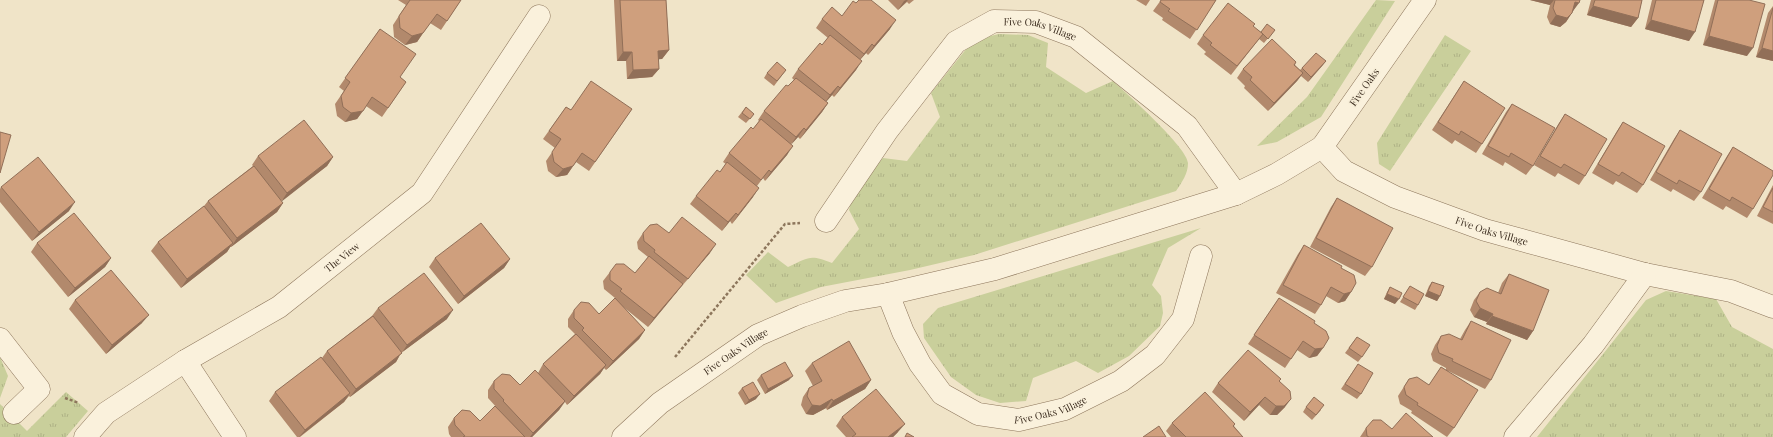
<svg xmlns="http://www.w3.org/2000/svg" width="1773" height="437" viewBox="0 0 1773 437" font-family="'Playfair Display',serif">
<defs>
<pattern id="grass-tufts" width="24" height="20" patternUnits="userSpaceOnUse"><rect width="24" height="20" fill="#c9cf9b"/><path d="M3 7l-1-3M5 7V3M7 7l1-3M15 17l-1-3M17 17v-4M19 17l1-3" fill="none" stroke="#aeb285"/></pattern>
</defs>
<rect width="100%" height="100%" fill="#f0e4c8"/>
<path fill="url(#grass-tufts)" d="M1376,0L1395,1L1321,117L1277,142L1257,146L1307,97Z
M999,34L1028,35L1048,43L1046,67L1086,93L1113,81C1127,94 1187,147 1188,163C1188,174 1182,182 1176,191L974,255L910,270L821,287L776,303L746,275L768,252L788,267C809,257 810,254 832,263L859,229L849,210L854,190L883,158L907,161L940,117L931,93L967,48L982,38Z
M1445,35L1471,51L1390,171L1379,164L1377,143Z
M1201,228L1168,248L1152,285L1161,296L1163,313L1160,326L1129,356L1098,373L1076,361L1033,378L1026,401L1000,403L976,395L951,377L924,338L923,324L938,308Z
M1666,291L1716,299L1732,327L1773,349V437H1537L1646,300Z
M0,357L8,376L0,398Z
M66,392L88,411L66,437H0V404L27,431Z"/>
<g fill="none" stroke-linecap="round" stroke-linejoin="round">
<defs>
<g id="minor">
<path id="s1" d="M1425,0L1322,147L1344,171L1395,197L1485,230L1645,274L1731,291L1773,307"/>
<path id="s2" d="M826,221L887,131L956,42L994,21L1036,22L1076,37L1187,126L1236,194"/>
<path id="s3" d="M888,294L903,332L920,364L942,394L978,414L1019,420L1065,409L1121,381L1155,355L1183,319L1201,256"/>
<path d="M0,339L39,389L14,413"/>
<path d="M185,361L235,437"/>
<path id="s4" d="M85,437L106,413L185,361L279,307L422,193L539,16"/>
<path id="s5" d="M623,437L660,403L758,335L802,316L845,301L888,294L995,269L1236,194L1277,174L1322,147"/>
<path d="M1515,437L1593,345L1645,274"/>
</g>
</defs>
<use href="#minor" stroke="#8d765c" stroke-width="23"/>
<path stroke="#8d765c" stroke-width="2.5" stroke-dasharray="3 2" stroke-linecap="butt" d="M675,357L785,224L800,223
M65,398L79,403"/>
<use href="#minor" stroke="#faf1dc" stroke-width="22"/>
</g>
<path fill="#b2896c" d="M398,0H461L441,30L430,23L417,42L405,45L394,37L393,25L406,5Z
M614,0H666L669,50L662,59H658L659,69L652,77L627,79L626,61H617Z
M888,0H914L909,4L907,2L898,10Z
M1136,0H1150L1146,6Z
M1161,0H1216L1190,39L1162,20L1163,18L1153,11Z
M1530,0H1580L1566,22L1560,27L1550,24L1547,17L1550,5Z
M1591,0H1642L1638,18L1631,27L1587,15Z
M1652,0H1704L1689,41L1645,29Z
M1715,0H1749L1747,56L1703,45Z
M1773,6V61L1756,57L1768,13Z
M842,16L890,29L868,55L866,53L860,60L856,70L834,97L832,95L826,102L828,103L822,112L800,139L798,137L791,144L787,155L765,181L763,178L757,186L753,197L732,224L730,221L722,231L690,204L696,196L720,172L726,164L723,162L729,153L753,129L759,121L758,120L764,111L794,80L792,78L798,69L822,45L828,38L816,28L822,19Z
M1253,27L1261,32L1275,30L1264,43L1259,39L1231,75L1204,54L1206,52L1197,44L1203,35Z
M380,29L400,77L406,82L382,117L366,106L357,119L345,122L337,116L335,104L344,91L339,87Z
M1326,61L1322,66L1308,82L1301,76L1297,81L1268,111L1244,88L1245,86L1237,78L1243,69L1296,62L1295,65L1300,70L1302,68Z
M786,70L774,86L764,78L767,73Z
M1464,81L1482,144L1476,153L1455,140L1452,144L1432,130Z
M1512,104L1533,166L1526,175L1505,162L1503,166L1482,154L1506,112Z
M566,107L571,110L632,109L589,171L576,162L567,175L556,177L548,171L546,161L555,148L543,139Z
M746,107L754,114L746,123L738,117Z
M1565,114L1585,176L1579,185L1558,173L1555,177L1534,165L1559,123Z
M1623,122L1643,185L1637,193L1616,181L1613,185L1592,173L1617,131Z
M1680,130L1701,192L1694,201L1673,189L1671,192L1650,180L1674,139Z
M1733,147L1753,209L1747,218L1726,206L1723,210L1702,198L1727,156Z
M258,156L333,157L327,166L281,201L283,203L277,212L231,247H230L227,252L181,288L151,251L158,242L204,206L208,201L253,166L252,165Z
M1773,185V224L1757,216Z
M1,187L69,211L32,241L0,202V189Z
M1337,198L1372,267L1365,276L1310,247L1331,207Z
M643,233H669L710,253L681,287L648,327L622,306L645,330L639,339L606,370L604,368L600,374L567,405L565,402L559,410L532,437H451L449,434L448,427L454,418L480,421L498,409L488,398V390L494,381L520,385L538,373L543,364L575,334L568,327V319L574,310L599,314L615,299V298L604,289L603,281L610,272L635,273L648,257L638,249L637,242Z
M37,243L111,258L105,267L68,297L31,252Z
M1304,245L1351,292L1345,301L1338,303L1326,296L1321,305L1315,314L1276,293L1298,254Z
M435,258L510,259L504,268L458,304L429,267Z
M1509,274L1533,331L1527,340L1486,324L1487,322L1474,317L1470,310L1474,300L1480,292L1498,293L1502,283Z
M1432,282L1440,296L1437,301L1425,296L1429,286Z
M1410,286L1418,305L1415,310L1400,302Z
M1390,287L1395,304L1384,299L1387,292Z
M1279,298L1314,323L1323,348L1317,356L1309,358L1297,350L1285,368L1248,344Z
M75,300L142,323L106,354L69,309Z
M378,308L447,319L401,353L396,362L350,397L349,396L344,402L300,437H297L269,401L275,392L322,358L327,351L372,316Z
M1471,321L1491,380L1485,389L1448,371L1454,428L1447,437L1411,413L1412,411L1400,404L1398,396L1409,379L1429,385L1441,367L1446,370V368L1433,361L1431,354L1435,345L1441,336L1460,339L1465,330Z
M1357,337L1362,357L1358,362L1345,353Z
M812,363L871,380L865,389L827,410L826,408L813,415L806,414L801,405L803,397L809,388L813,386L805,371Z
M1358,364L1361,394L1357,399L1341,389Z
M761,375L789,380L765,394L757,380Z
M1279,381L1285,407L1277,415H1270L1259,405L1244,421L1212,392L1218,383Z
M742,388L756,399L745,405L738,393Z
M1306,407L1321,410L1312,420L1303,412Z
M842,417L898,432L893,437H846L836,426Z
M1172,423L1235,424L1234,426L1243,437H1171L1166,431Z
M1366,428L1392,429L1433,437H1360Z"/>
<path fill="#916f58" d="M906,0H908L898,10L904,1Z
M1530,0H1554L1550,5Z
M1575,2L1579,3L1573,11L1569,10Z
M1593,6L1638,18L1631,27L1587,15Z
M1572,13L1566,22L1560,27L1550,24L1556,15Z
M896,20L890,29L868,55L874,46Z
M1651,20L1695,32L1689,41L1645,29Z
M423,33L417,42L405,45L412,36Z
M1709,36L1753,48L1747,56L1703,45Z
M872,44L866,53L858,62L864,54Z
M1762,48L1773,51V61L1756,57Z
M669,50L662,59L652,60L658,51Z
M623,52H632L626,61H617Z
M862,61L856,70L834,97L840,88Z
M1326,61L1322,66L1308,82L1311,77Z
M659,69L652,77L627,79L633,70Z
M1303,73L1297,81L1268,111L1274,103Z
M838,86L832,95L824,104L830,95Z
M828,103L822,112L800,139L806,130Z
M363,111L357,119L345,122L351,113Z
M804,128L798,137L790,146L796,137Z
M793,146L787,155L765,181L771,172Z
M333,157L327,166L281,202L287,193Z
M573,166L567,175L556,177L563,169Z
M759,188L753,197L732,224L738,215Z
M75,202L69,211L32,241L39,232Z
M283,203L277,212L231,247L237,238Z
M736,213L730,221L722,231L728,222Z
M233,243L227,252L181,288L187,279Z
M716,244L710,253L681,287L688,279Z
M111,258L105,267L68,297L75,288Z
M510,259L504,268L458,304L464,296Z
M683,284L676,293L648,327L654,318Z
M1428,291L1440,296L1437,301L1425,296Z
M1351,292L1345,301L1338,303L1344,294Z
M1387,294L1399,299L1395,304L1384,299Z
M1480,308L1493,314L1487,322L1474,317Z
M453,310L447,319L401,353L396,362L350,397L356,389L401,354L407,345Z
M149,315L142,323L106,354L112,345Z
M1492,316L1533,331L1527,340L1486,324Z
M645,330L639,339L606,370L613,361Z
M1323,348L1317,356L1309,358L1315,349Z
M606,365L600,374L567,405L574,396Z
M793,376L789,380L765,394L768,389Z
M871,380L865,389L827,410L833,401Z
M350,393L344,402L299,437L305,430Z
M760,394L756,399L745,405L749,400Z
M1265,397L1259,405L1244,421L1250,412Z
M832,399L826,408L813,415L806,414L812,405Z
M1291,399L1285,407L1277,415H1270L1276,406Z
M565,401L559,410L532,437H530L533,433Z
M905,424L898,432L893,437H888Z"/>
<path fill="#cf9f7d" stroke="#916f58" d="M410,0H461L447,21L437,14L423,33L412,36L400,28L399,16Z
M620,0H666L669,50L658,51L659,69L633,70L632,52H623Z
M859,0H871L896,20L874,46L872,44L864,54L822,19L832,7L842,16L853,1L856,3Z
M1161,0H1216L1197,30L1168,11L1170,9L1160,2Z
M1555,0H1580L1579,3L1575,2L1572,13L1567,18L1556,15L1553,8Z
M1595,0H1642L1638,18L1593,6Z
M1656,0H1704L1695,32L1651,20Z
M1718,0H1749L1765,4L1753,48L1709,36Z
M1228,3L1255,24L1253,26L1263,34L1237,66L1210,45L1212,43L1203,35Z
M1773,8V51L1762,48Z
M1267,24L1275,30L1268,39L1261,32Z
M380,29L416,54L400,77L406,82L388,108L372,97L363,111L351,113L343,107L341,96L350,82L345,78Z
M830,35L862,61L840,88L838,86L830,95L798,69L820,43L822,45Z
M1272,39L1296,62L1294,65L1303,73L1274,103L1250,80L1252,77L1243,69Z
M1316,53L1326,61L1311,77L1302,68Z
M777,62L786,70L777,81L767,73Z
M796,78L828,103L806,130L804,128L796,137L764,111L786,85L788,86Z
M591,81L632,109L595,162L582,153L573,166L563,169L554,162L552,152L561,139L549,131L566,107L571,110Z
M1464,81L1505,108L1482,144L1461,131L1459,135L1438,122Z
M1512,104L1555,128L1533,166L1511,153L1509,157L1488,146Z
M746,107L754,114L750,119L742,113Z
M1565,114L1607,139L1585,176L1564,164L1561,168L1540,156Z
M761,119L793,146L771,172L769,170L761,180L729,153L751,127L753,129Z
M304,120L333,157L287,193L258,156Z
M1623,122L1665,146L1643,185L1622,172L1619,176L1598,164Z
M1680,130L1722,154L1701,192L1679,180L1677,184L1656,172Z
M0,132L11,135L0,173Z
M1733,147L1773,171V175L1753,209L1732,197L1730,201L1709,189Z
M38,157L75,202L39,232L1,187Z
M727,162L759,188L738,215L736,213L728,222L696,196L717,170L720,172Z
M254,166L283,203L237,238L208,201Z
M1773,188V212L1763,207Z
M1337,198L1393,228L1372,267L1316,238Z
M204,206L233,243L187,279L158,242Z
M74,213L111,258L75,288L37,243Z
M682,217L716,244L688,279L654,252L655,250L644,241L643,233L650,225L657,224L669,233Z
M481,223L510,259L464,296L435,258Z
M1304,245L1342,266L1341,268L1354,275L1356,283L1351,292L1344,294L1331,287L1321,305L1283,285Z
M649,256L683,284L654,318L620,291L622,289L610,280V272L616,264H624L635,273Z
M111,270L149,315L112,345L75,300Z
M424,273L453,310L407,345L378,308Z
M1509,274L1549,290L1533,331L1492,316L1493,314L1480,308L1476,301L1480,292L1487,288L1501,294Z
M1432,282L1444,286L1440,296L1428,291Z
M1410,286L1424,294L1418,305L1403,297Z
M1390,287L1402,293L1399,299L1387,294Z
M615,298L645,330L613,361L582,330L584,328L574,318V310L581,302L589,303L599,314Z
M1279,298L1315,321L1314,323L1326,331L1329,338L1323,348L1315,349L1303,341L1291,359L1254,335Z
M373,316L402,353L356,389L327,351Z
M1471,321L1511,340L1491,380L1452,361L1453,359L1439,353L1437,346L1441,336L1449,334L1462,340Z
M576,334L606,365L574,396L543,364Z
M1357,337L1370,345L1362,357L1349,348Z
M849,341L871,380L833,401L832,399L820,406L812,405L807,396L809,388L822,381L812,363Z
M1248,350L1281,379L1279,381L1290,391L1291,399L1284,406H1276L1265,397L1250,412L1218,383Z
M321,357L350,393L305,430L275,392Z
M785,362L793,376L768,389L761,375Z
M1358,364L1373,373L1361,394L1345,384Z
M1441,367L1478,390L1454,428L1417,405L1418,403L1406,395L1404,387L1409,379L1417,377L1429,385Z
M535,370L565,401L533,433L503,401L504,400L494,389V381L502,374L510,375L520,385Z
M753,382L760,394L749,400L742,388Z
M876,389L905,424L888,437H852L856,434L842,417Z
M1205,392L1235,424L1233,426L1243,437H1186L1172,423Z
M1314,397L1324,405L1316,415L1306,407Z
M495,406L525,437H463L465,436L455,425L454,418L462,410L470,411L480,421Z
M1406,413L1433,437H1369L1367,436L1366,428L1373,420H1381L1392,429Z
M1159,426L1166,437H1143Z
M907,433L914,437H905Z"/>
<g text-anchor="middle" stroke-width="3" stroke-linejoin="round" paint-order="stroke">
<g font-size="10" fill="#3d2e20" stroke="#f7eed8">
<text dy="4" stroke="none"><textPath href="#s2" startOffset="312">Five Oaks Village</textPath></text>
<text transform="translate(1364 87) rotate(-55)" y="4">Five Oaks</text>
<text dy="4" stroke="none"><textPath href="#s1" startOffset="372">Five Oaks Village</textPath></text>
<text dy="4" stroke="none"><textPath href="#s4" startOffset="315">The View</textPath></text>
<text dy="4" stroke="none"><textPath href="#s5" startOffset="142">Five Oaks Village</textPath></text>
<text dy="4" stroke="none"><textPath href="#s3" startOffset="230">Five Oaks Village</textPath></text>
</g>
</g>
</svg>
